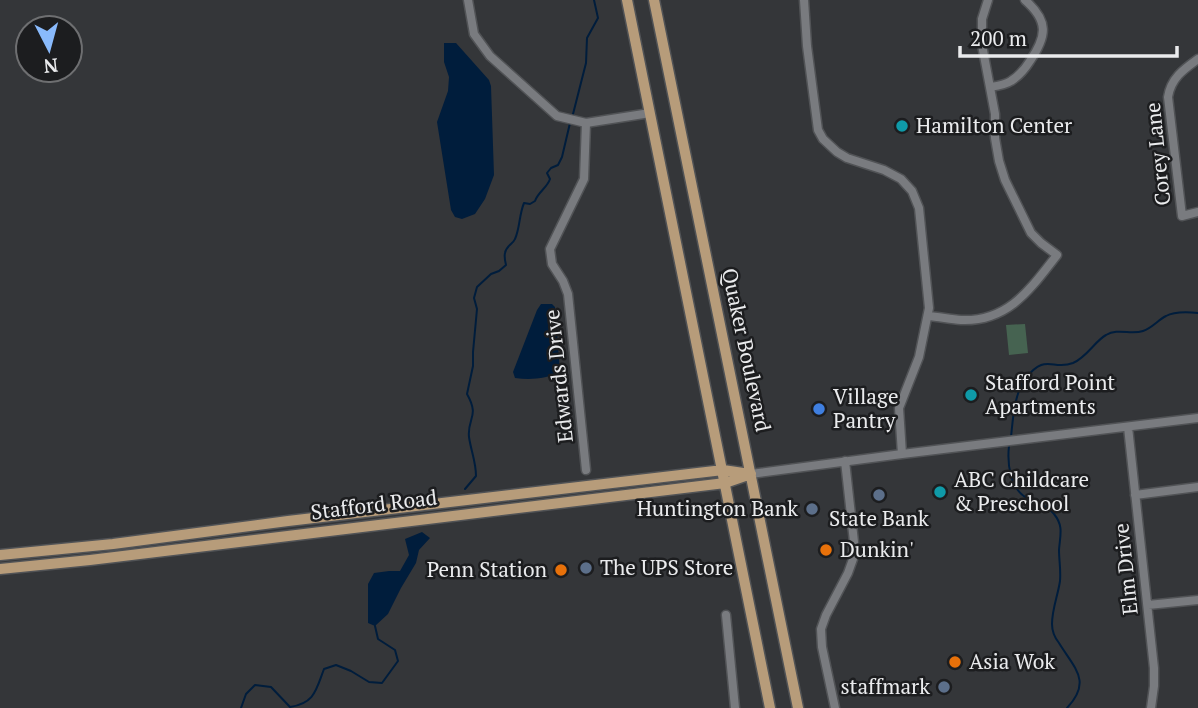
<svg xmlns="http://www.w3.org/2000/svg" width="1198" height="708" viewBox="0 0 1198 708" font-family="'PT Serif',serif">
<rect width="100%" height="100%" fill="#343639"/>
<path fill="#466351" d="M1025,324L1028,353L1009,355L1006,325Z"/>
<path fill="#001d3c" d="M444,43H456L489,80L491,86L494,175L485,199L475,214L462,219L455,217L451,210L437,122L448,91L449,77L444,62Z
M541,304H552L555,307L560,372C547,379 530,380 515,378L513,372L537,310Z
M422,532L430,538L419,550L416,563L401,588L388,614L375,626L368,623V584L374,573L389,571H400L409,555L405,539Z"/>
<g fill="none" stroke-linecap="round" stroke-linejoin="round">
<path stroke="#001d3c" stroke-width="2" d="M572,118L586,63L587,38L598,18L594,0
M1011,437C1013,419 1014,395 1025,379C1046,352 1052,371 1073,363C1087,357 1095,341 1106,335C1118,328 1131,335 1143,331C1152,328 1158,320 1166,316C1175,311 1188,312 1198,313
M1009,446C1007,463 1010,489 1027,498C1037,503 1047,505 1054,514C1064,526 1060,536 1059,550C1059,560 1061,570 1060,581C1058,595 1052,609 1052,624C1052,630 1055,638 1059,643C1075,669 1092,681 1067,708
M465,489L476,476C476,462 471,451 469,437C467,418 480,417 467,394L473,366V352L477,309L474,298L477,287L491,274L499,271L506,265C505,261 504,257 505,253C506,246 513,244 515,239C520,228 519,215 524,203L530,204L535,201C538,192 547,188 550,179L547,173L551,168L558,165L562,157L570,123
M241,708L246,694L255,685L271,687L290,707C315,703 316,690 324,669L336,665L351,671L369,682L382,683L398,661L395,650L378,639L375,626"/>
<defs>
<path id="minor" d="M468,0L474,34L490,56L557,116L586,123
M804,0L807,46L818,130L823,139L837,152L847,158L884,170L901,179L912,191L919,208L929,308L919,357L899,408L902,454
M1198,59C1184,69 1171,78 1168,97L1182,216L1198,212
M990,87C997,86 1005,85 1011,81C1019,76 1025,69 1030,61C1047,36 1049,21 1025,0
M928,316C939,317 950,319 961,320C1009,322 1031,288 1057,255L1041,243L1031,233L1005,180L999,161L995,138V114L982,45V19L988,0
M1128,427L1154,668V686L1151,708
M586,470L568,294L563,281L552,264L550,249L584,179L586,123L650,113
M751,474L902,454L1198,418
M1135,495L1198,487
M1148,605L1198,600
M726,615L735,708
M835,708L822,647L821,629L826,615L848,573L853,559L854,542L845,461"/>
<path id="major" d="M627,0L770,708
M654,0L798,708
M0,555L113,544L288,521L723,470L750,474
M0,569L90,560L725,483L751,474"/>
</defs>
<use href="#minor" stroke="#515356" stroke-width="11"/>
<use href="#major" stroke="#515356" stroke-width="13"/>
<use href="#minor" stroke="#797b7f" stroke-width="8"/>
<use href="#major" stroke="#b79c7a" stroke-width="10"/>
</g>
<g fill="#0f9aa8" stroke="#1c1d1f" stroke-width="2.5">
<circle cx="902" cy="126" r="7"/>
<circle cx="971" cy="395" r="7"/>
<circle cx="940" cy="492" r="7"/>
</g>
<circle fill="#3f7fe0" stroke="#1c1d1f" stroke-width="2.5" cx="819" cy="409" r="7"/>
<g fill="#5c6f8a" stroke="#1c1d1f" stroke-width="2.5">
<circle cx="879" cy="495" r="7"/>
<circle cx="812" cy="509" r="7"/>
<circle cx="586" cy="568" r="7"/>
<circle cx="944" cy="687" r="7"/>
</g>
<g fill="#e8710a" stroke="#1c1d1f" stroke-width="2.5">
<circle cx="826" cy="550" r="7"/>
<circle cx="561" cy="570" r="7"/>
<circle cx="955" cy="662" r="7"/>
</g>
<g text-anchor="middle" stroke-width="5" stroke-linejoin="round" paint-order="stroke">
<g font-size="21" fill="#eaebed" stroke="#1c1d1f" text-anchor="start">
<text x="916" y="133">Hamilton Center</text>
<text x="985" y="390">Stafford Point<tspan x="985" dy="24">Apartments</tspan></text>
<text x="833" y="404">Village<tspan x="833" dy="24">Pantry</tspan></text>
<text x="954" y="487">ABC Childcare<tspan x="954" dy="24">&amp; Preschool</tspan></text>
<text x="798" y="516" text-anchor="end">Huntington Bank</text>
<text x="879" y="526" text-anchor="middle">State Bank</text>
<text x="840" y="557">Dunkin'</text>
<text x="600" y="575">The UPS Store</text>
<text x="547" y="577" text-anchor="end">Penn Station</text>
<text x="969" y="669">Asia Wok</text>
<text x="930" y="694" text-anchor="end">staffmark</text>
</g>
<g font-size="21" fill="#eaebed" stroke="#1c1d1f">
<text transform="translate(1158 154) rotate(-96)" y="7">Corey Lane</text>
<text transform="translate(746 350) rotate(78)" y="7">Quaker Boulevard</text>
<text transform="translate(559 376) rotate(-96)" y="7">Edwards Drive</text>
<text transform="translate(374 505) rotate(-7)" y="7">Stafford Road</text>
<text transform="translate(1126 569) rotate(-96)" y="7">Elm Drive</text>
</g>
</g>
<g transform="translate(49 49) rotate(174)"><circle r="33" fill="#1c1d1f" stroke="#6e6f71" stroke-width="2"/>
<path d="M0-5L12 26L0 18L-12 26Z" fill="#89bafc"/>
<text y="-10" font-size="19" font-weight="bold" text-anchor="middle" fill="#eaebed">N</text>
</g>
<path d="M960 46v10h217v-10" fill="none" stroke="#eaebed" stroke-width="3.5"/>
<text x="970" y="46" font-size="21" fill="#eaebed" stroke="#1c1d1f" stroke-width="5" paint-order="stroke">200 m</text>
</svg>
